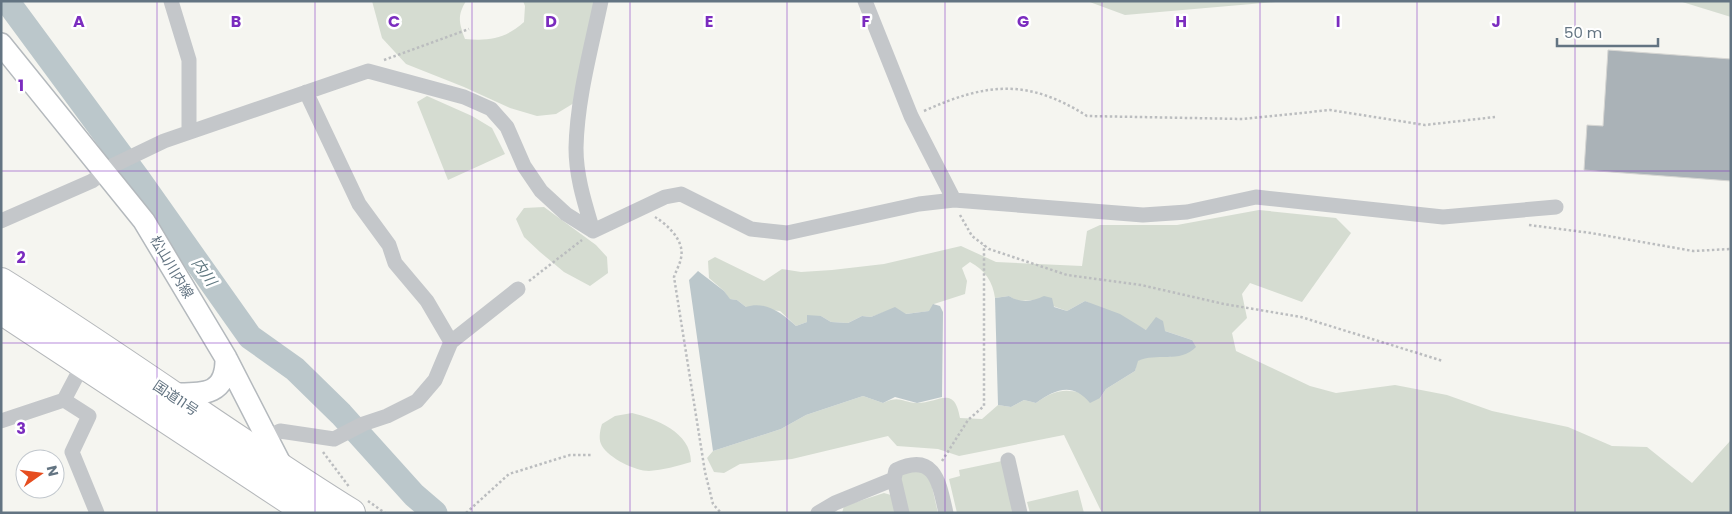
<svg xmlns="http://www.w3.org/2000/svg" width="1732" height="514" viewBox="0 0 1732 514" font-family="Poppins,'Noto Sans JP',sans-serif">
<rect width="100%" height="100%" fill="#f5f5f0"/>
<path fill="#d5dcd1" d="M372,1H466C457,16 459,23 465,39C489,41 505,39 524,22L525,6L523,1H595L574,103L556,114L537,116L510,108L464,87L406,64L382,38Z
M1087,1H1286L1125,15Z
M1679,1H1731V17Z
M427,96L472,116L492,128L505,154L448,180L417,102Z
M544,207L596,245L607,257L608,273L590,286L564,272L540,252L524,237L516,219L524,208Z
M1259,210L1336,218L1351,233L1302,302L1250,283L1242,294L1247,318L1232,333L1236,351L1310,386L1336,393L1395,385L1447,395L1492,411L1568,427L1612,446L1647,447L1692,483L1731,440V513H1102L1064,435L959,456L938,449L897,446L888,436L792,459L740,464L724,473L714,472L707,458L713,451L781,429L806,415L863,396L883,403C900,395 901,402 917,403C939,403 954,384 960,418L982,419L998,405L1011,407L1024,400L1036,403C1062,384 1072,391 1100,398L1106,389L1135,371L1137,361L1145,357H1170L1192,340L1165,331L1146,330L1085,301L1067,311L1036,300L1017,301L1009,296L995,298C993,282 985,270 970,262L962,268L967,281L965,294L934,304L930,311L905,314L895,308L871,317L862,316L848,323L831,322L821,316H807V322L796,326L780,311L746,307L737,300L729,299L724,291L709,278L708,261L715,257L764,281L782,269L801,272L832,270L884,264L961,246L996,262L1082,266L1087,231L1100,225H1177Z
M632,413C656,419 691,432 691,462C677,466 663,470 649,471C635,471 609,458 602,446C598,440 600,430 602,424L615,416Z
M1002,461L1014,513H957L949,479L960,476L959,470Z
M917,468L930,478L938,513H907L898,473Z
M1078,490L1084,513H1030L1027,502Z
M884,493L891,495L895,513H842L844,506Z"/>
<path fill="#bbc7cb" d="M698,271L724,291L730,299L737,300L746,307C765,300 783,314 796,326L807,322V315L821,316L831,322L848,323L862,316L871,317L895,307L906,314L929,311L933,304L940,306L943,312L942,397L917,403L895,397L883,403L863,396L806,415L781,429L713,451L689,280Z
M1009,296C1020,303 1032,302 1044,296L1052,298L1054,307L1067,311L1085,301L1120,314L1146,330L1156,317L1163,321L1165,331L1192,340L1196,347C1180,364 1156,352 1138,361L1135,371L1106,389L1100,398L1090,403C1073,382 1055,389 1036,403L1024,400L1011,407L998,405L995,298Z"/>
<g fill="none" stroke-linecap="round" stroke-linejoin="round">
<path stroke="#bbc7cb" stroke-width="25" d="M7,1L139,180L250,337L295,369L341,414L414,495L435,513"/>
</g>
<path fill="#aab2b7" stroke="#d6d6d3" d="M1608,50L1731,59V181L1584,170L1587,125L1603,126Z"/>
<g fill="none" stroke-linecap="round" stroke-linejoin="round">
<defs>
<path id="secondary" d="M1,44L144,221L226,358L284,471
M171,394C201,394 227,397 226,358"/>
<path id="highway" d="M1,282C120,356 232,439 351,513
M1,310L309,513"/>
</defs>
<use href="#secondary" stroke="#b4b9bd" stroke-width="24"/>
<use href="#highway" stroke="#b4b7ba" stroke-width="30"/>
<path stroke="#bbbdbf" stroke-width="2.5" stroke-dasharray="2.5 2.5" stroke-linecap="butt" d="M384,60L469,29
M924,111C986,83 1027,78 1087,116L1243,119L1330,110L1425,125L1495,117
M960,215L972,236L989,249L1067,275L1141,285L1224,304L1301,317L1443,361
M655,217C668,225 685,241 681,258C680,264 676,271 674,277L705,472L713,504L721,513
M1529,225L1591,233L1693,251L1731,249
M529,281L582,240
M323,452L350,488
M942,461L968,420L984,406V245
M368,501L385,513
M466,513L509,474L570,455H593"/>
<path stroke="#c4c7ca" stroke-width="15" d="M171,1L189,60V132
M865,1L911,116L954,200
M306,92L359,204L389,245L395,263L427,301L451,342
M1,221L92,181L114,165L164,141L368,71L464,97L491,109L507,127L524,166L541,191L566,214L593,231
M593,231L665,197L681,194L751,229L787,233L919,204L954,200L1143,215L1187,212L1256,197L1443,217L1556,207
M593,231C585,204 576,177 576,148C577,99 591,49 601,1
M64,400L89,416L72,452L97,513
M1,421L64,400L83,364
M267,437L280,431L334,439L363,424L387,416L417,401L435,380L451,342L518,289
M1008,460L1020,513
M894,479L896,470C935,452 939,482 946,513
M818,513L835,503L894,479L902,513"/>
<use href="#secondary" stroke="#fff" stroke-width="21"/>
<use href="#highway" stroke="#fff" stroke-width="28"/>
</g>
<path fill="none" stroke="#7b2cbf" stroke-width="1" stroke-opacity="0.55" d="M157,1V513M315,1V513M472,1V513M630,1V513M787,1V513M945,1V513M1102,1V513M1260,1V513M1417,1V513M1575,1V513M1,171H1731M1,343H1731"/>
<g text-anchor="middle" stroke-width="5" stroke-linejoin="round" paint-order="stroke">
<g font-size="14" fill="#637482" stroke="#fff">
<text transform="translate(172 267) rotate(59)" y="5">松山川内線</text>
<text transform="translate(176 398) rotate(34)" y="5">国道11号</text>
</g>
<g font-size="15" font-style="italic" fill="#5f777f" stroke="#fff">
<text transform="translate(204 272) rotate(55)" y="5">内川</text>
</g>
</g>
<g font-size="16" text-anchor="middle" font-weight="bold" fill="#7b2cbf" stroke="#fff" stroke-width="5" stroke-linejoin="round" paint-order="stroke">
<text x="79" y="27">A</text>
<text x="236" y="27">B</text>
<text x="394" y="27">C</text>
<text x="551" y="27">D</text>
<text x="709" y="27">E</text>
<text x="866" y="27">F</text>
<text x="1023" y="27">G</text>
<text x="1181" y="27">H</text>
<text x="1338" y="27">I</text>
<text x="1496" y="27">J</text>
<text x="21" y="91">1</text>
<text x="21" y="263">2</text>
<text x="21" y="434">3</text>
</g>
<rect width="1732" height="514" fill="none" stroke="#637482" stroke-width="5"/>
<g transform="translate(40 474) rotate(76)"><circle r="24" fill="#ffffff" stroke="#c1c7cd"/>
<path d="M0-4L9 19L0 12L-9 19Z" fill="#e64d1f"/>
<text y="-8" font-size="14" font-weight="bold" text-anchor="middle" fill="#637482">N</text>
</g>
<path d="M1557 38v8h101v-8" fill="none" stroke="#637482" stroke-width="2.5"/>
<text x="1564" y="38" font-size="15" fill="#637482" stroke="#ffffff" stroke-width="4" paint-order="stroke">50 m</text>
</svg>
